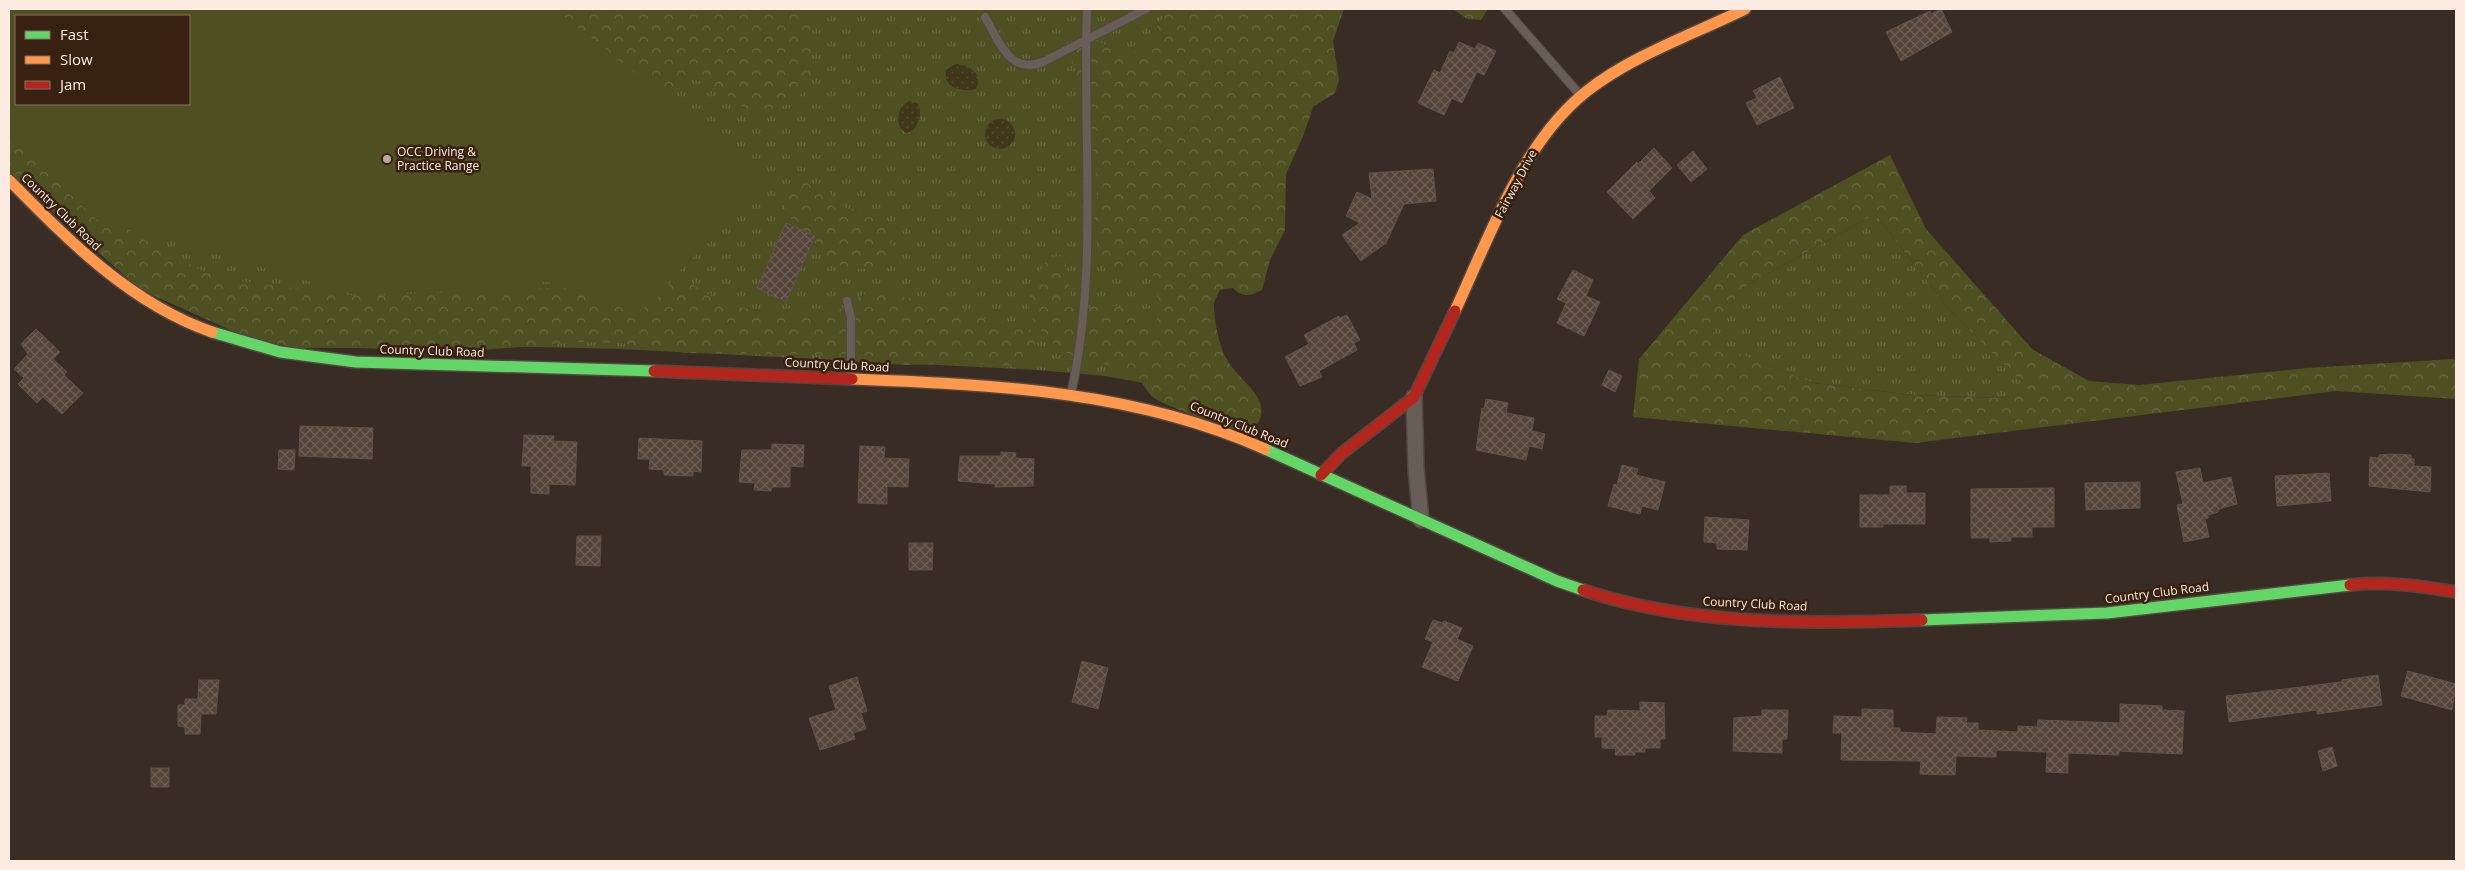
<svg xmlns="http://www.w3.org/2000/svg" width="2465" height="870" viewBox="0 0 2465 870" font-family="'Open Sans',sans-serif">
<defs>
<pattern id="grass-tufts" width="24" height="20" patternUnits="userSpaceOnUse" patternTransform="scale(1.25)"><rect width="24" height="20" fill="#4e5022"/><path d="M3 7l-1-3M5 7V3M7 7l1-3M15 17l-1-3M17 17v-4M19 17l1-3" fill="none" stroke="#686942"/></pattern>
<pattern id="forest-crowns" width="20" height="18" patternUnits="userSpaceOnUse" patternTransform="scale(1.25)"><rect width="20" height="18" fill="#4e5022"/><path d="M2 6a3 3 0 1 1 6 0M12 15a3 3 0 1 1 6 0" fill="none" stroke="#686942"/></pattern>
<pattern id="sand-dots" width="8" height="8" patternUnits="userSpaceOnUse" patternTransform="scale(1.25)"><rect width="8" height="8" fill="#40361a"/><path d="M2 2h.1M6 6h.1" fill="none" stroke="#534a30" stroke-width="1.8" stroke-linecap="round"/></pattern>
<pattern id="building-cross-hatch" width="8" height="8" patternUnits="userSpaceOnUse" patternTransform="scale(1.25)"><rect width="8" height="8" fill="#54443a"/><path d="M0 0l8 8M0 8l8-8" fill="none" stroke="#6e5f56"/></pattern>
</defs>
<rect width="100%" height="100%" fill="#392c24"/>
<path fill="url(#grass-tufts)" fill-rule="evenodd" d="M9,9H1266L1160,386L1105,376L1037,370L620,349L373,343L261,327L9,151ZM16,16H189V104H16Z
M1875,214L1950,310L2032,392L2000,398L1914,395L1813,383L1707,341L1741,289Z"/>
<path fill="url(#forest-crowns)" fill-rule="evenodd" d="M546,9H810L811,79L806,90L790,103L769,112L752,115C733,100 702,68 675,84C667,89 662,96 653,101Z
M1167,9H1344L1333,41L1339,80L1335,93L1313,107L1304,134L1286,174L1285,230L1270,260L1262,290C1250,296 1243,298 1233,288L1220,290C1218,295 1214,300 1214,305C1214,319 1219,345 1226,358C1239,383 1281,402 1251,432C1235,431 1167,407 1154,398C1146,392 1142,379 1134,375C1116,363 1092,363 1072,355C1055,348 1029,325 1029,305C1029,290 1040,268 1050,257L1059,256L1065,260L1074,311L1080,317L1088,314L1091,306C1107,302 1128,307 1141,319C1146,324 1148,331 1155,333L1158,326L1157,277L1111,268L1101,256L1094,222L1098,194L1089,113L1083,89L1070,57L1074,40L1089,35C1139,67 1142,55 1167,9Z
M1453,9H1487V10L1481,20L1467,19Z
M9,115L99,210L141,238L206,273L235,280L285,287L360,296L572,287L629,311H639L651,305L669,285L680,281L694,285L717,300L764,314L781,316L838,311L864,294L875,291H891L907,298L961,307L990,321L1021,324L1033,335L1038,355L1034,361L1026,365L1016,366L973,363L909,365L864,363L820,355L685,353L620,343L585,342L455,352L360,348H296L246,337L141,290L9,174Z
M1890,155L1926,229L2032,349L2089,381L2139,385L2307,368L2453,359L2456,360V399L2336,391L1915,443L1633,417L1639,359L1743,235ZM1875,214L1950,310L2031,392L2000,398L1914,395L1813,383L1708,341L1741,289Z
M802,183C826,186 828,191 845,208C857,210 875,209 885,218C898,230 894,262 876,267C862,271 846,269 833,262C822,256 814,243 807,234C802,228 795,224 791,218C779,202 784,188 802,183Z"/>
<path fill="url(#sand-dots)" d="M955,64C969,65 984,73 976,89C963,93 940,87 947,69Z
M909,101L917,103C924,112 918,132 906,133L900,128C896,117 899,106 909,101Z
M985 134a15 15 0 1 1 30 0a15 15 0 1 1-30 0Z"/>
<path fill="#4e5022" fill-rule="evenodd" d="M9,9H555L770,181L639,311L548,282L359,296L96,219L9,136ZM16,16H189V104H16Z"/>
<path fill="url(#building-cross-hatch)" stroke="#5e534c" d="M1941,9L1952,32L1901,61L1886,32L1930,11L1931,14Z
M1459,42L1475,49L1478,43L1496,51L1484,75L1477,72L1462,103L1452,98L1444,115L1418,103L1434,70L1440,73L1450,51L1454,53Z
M1780,77L1794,108L1757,125L1746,103L1757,98L1753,91Z
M1654,148L1672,168L1649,191L1655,198L1633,219L1607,192L1637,162L1638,164Z
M1693,151L1707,169L1691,182L1677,165Z
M1433,169L1436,201L1404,204L1386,243L1361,261L1342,235L1360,223L1346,216L1357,192L1372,199L1369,173Z
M786,223L815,236L786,302L757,288Z
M1573,270L1593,280L1586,296L1600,302L1584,336L1557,323L1566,303L1557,299Z
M1347,315L1360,340L1354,343L1357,350L1319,371L1322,377L1300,386L1285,357L1309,344L1304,335L1339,316L1340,318Z
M36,329L60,352L53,359L67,372L64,375L83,393L62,414L43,397L37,403L18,384L24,378L14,369L28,354L21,344Z
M1609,370L1622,376L1615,392L1602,385Z
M1486,399L1508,403L1506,413L1534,418L1532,431L1545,434L1542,449L1529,446L1526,460L1476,450L1482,408L1484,409Z
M300,426L373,428L372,459L299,456Z
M524,435L554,436L553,441L577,442L575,485L549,484V494L531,493V466H522Z
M639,438L702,441L701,472L693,471V476L664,475V470L649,469L650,459H638Z
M772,444L804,445L803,467L790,466V487H772L771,491L754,490L755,483L739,482L742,450H772Z
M860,446L885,447L884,458L909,459L908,487L887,486V504L858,503Z
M279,450H295L294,470L278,469Z
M1001,452L1016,453L1015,458L1034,459L1033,486L995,487V484L958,481L960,456H1001Z
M2391,454L2411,455V459H2414V466L2431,467L2430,492L2369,486L2370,457L2379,458V455Z
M1622,465L1638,469L1636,475L1665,482L1658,510L1642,506L1640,514L1608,506L1614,484L1617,485Z
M2200,468L2203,483L2231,477L2237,504L2225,507L2218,510V512L2208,515V518L2205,519L2209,537L2184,542L2177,505L2183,504L2176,472Z
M2329,473L2331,501L2277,506L2275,476Z
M2140,482V508L2086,510L2085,483Z
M1890,486H1906V493H1925V524H1883V527H1860V495H1890Z
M2054,488V527H2032V537H2011V541L1990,542V538H1971V489Z
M1705,517L1749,520L1747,550L1717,549V543L1704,542Z
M577,536H601L600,566L576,565Z
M909,543H933L932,570H909Z
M1433,620L1443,623L1444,621L1462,628L1457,639L1473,646L1458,681L1422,667L1433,642L1425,639Z
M1082,661L1108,668L1098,709L1072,702Z
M2408,671L2456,684L2452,710L2401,696Z
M2378,675L2382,705L2317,714V710L2229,722L2226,696L2342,682V680Z
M857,677L867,711L861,713L866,729L853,733L855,739L820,750L809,718L836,710L829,686Z
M199,680H219L216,714H201L200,734H185V727L178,726V705H185V699H198Z
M1640,702L1664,703L1665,739H1660V748H1645V752H1635V755H1615L1616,749L1602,748V737H1595V716H1607L1608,710L1640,711Z
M2120,704L2162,706V710L2184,711L2182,754L2119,751V755L2068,753V773L2046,772L2047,752L1996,750V757L1956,756L1955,775L1920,774L1921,761L1841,760L1842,733H1833L1834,716L1862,717V709L1893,710V728H1900V732L1936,734L1937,717L1967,718L1966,723H1978V730L2018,732V726L2037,727L2038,720L2120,723Z
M1762,710H1788L1787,739H1782V753L1733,751L1734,718L1762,716Z
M2332,747L2337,766L2323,771L2318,751Z
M151,768H169V787H151Z"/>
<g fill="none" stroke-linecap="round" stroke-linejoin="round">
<defs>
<path id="lane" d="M1505,9L1581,96
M985,17C999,41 1010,77 1045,61L1146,9
M847,301L851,318V379
M1071,394C1099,267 1082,138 1087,9"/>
<path id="street" d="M1414,397L1416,469L1421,520"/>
<path id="fast" d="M212,332L280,352L356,362L654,371
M1265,449L1557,581L1583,590
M1922,620L2107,613L2350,585"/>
<path id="slow" d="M9,180C68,240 131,304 212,332
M1455,311C1489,238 1522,142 1587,91C1633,55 1692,35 1745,9
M852,379C994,385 1133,390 1265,449"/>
<path id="jam" d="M654,371L852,379
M1321,475L1341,454L1414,397L1455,311
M2350,585C2387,581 2420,586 2456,592
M1583,590C1689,626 1811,624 1922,620"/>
</defs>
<use href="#lane" stroke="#534841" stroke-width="10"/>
<use href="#street" stroke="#534841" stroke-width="18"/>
<use href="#fast" stroke="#534841" stroke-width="14"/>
<use href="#slow" stroke="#534841" stroke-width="14"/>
<use href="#jam" stroke="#534841" stroke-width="14"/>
<use href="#lane" stroke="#685d57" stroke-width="8"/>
<use href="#street" stroke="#685d57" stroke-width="15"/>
<use href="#fast" stroke="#63d668" stroke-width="11"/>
<use href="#slow" stroke="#ff974d" stroke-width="11"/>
<use href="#jam" stroke="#b3261e" stroke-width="11"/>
</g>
<circle fill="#b7a89f" stroke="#382111" stroke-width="2" cx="387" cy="159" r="5"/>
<g text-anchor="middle" stroke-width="5" stroke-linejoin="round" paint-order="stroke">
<g font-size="12" fill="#fbebe1" stroke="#382111" text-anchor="start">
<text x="397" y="156">OCC Driving &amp;<tspan x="397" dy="14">Practice Range</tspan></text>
</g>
<g font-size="12" fill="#fbebe1" stroke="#382111">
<text transform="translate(1516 184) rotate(-62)" y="4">Fairway Drive</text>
<text transform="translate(61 212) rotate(44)" y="4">Country Club Road</text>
<text transform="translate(432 351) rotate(2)" y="4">Country Club Road</text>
<text transform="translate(837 365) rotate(3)" y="4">Country Club Road</text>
<text transform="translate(1239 425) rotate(22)" y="4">Country Club Road</text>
<text transform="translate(2157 593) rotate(-7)" y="4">Country Club Road</text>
<text transform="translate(1755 604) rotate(3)" y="4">Country Club Road</text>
</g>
</g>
<rect width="2465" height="870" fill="none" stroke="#fbebe1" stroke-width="20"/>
<rect x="15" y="15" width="175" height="90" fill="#382111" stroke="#867264"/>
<rect x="25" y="31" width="25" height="8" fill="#63d668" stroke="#867264"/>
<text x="60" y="40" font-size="15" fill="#fbebe1">Fast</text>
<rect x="25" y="56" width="25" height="8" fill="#ff974d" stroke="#867264"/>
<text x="60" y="65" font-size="15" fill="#fbebe1">Slow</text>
<rect x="25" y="81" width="25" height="8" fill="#b3261e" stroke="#867264"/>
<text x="60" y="90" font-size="15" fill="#fbebe1">Jam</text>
</svg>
